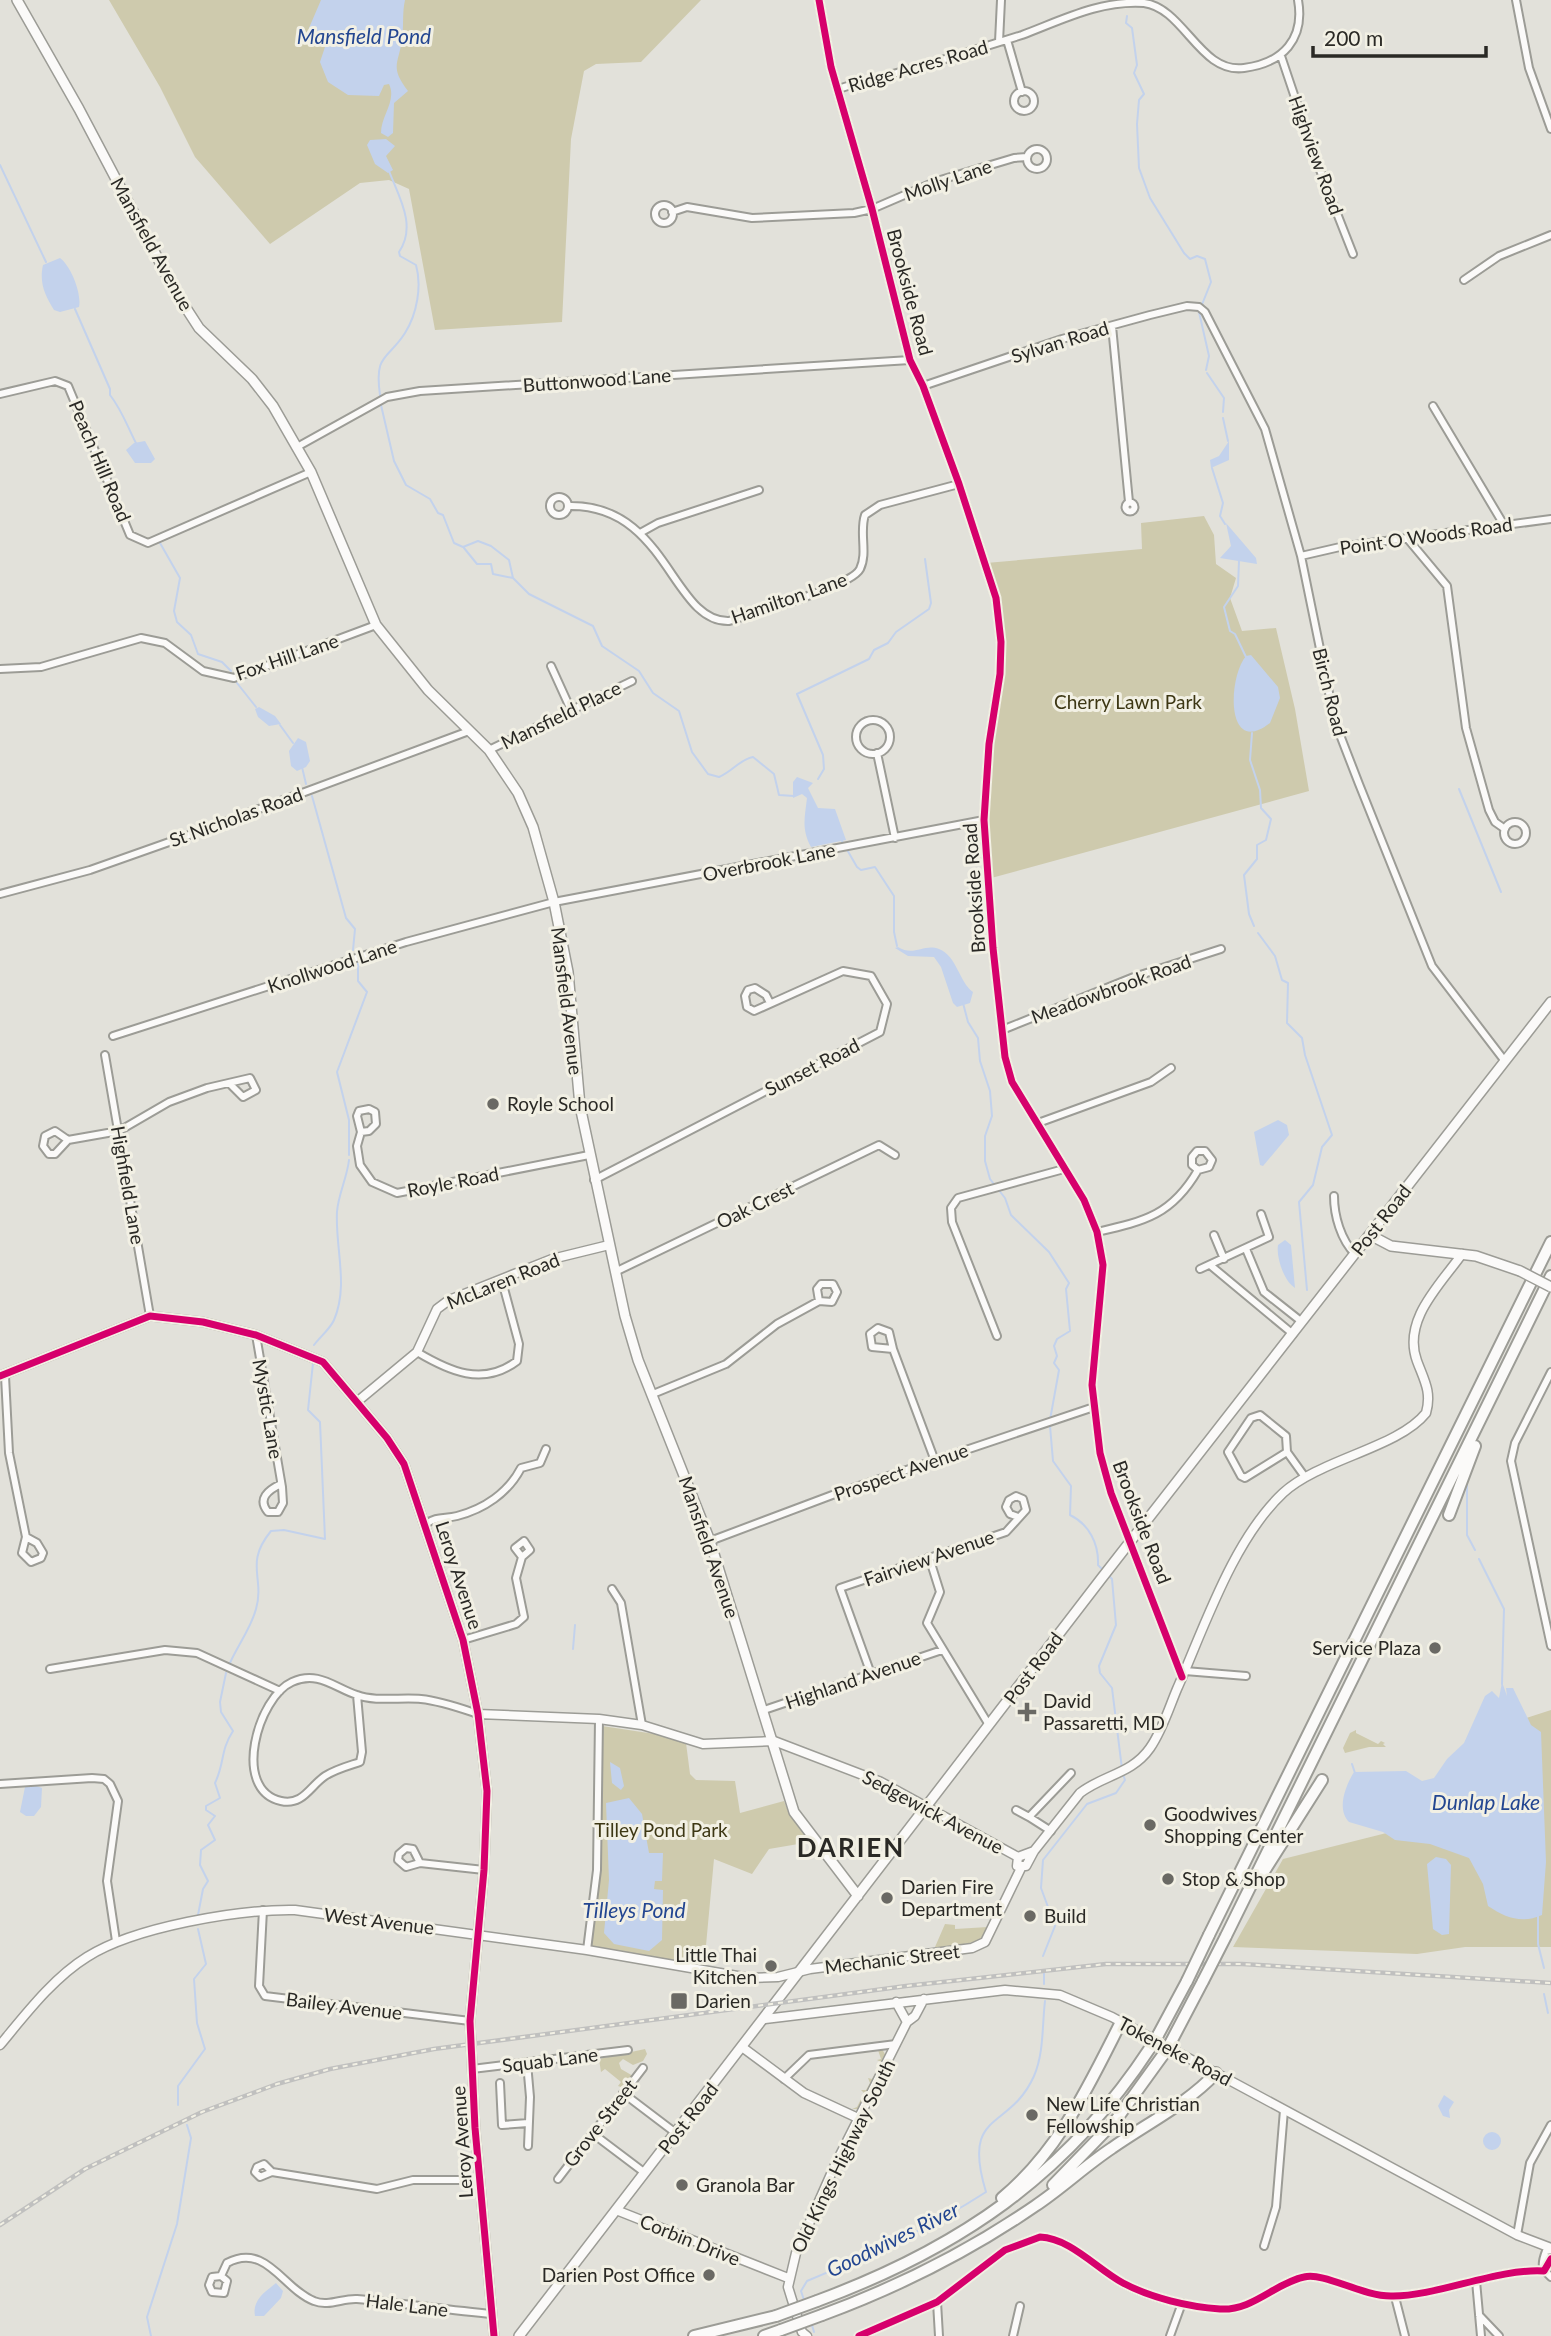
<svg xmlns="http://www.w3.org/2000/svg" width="1551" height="2336" viewBox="0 0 1551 2336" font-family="Lato,sans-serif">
<rect width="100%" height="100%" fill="#e2e1da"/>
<path fill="#cecaad" d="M109,0H701L641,62L596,64L584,71L571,139L562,322L435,330L409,189L389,180L360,183L270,244L195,157L160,87Z
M1204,516L1214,535L1216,564L1236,578L1230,598L1242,631L1276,628L1295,709L1309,791L984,880L979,837L1000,629L986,563L1142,549L1141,523Z
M1551,1710V1947H1465L1417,1954L1233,1947L1283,1859L1470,1812L1502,1726Z
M602,1726L668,1736L686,1743L690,1774L696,1780L735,1781L740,1813L784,1801L789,1814L810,1842L769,1849L752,1874L714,1859L704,1967L591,1947L599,1878Z
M1356,1730V1733L1378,1744L1381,1741L1385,1743L1383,1744L1386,1747H1369L1345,1753L1343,1748L1350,1733Z
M945,1924L955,1925V1929L988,1927L979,1941L938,1949L935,1947Z
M645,2049L647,2054L643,2061L633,2065L623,2059L619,2063L621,2069L633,2076L624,2088L618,2086L621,2082L605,2069L601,2072L599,2059Z
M882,2049L886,2056L859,2109H852L857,2107L864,2093L861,2090H866L870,2083L868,2078L872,2079L881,2062L877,2060L881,2059L878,2050Z"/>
<path fill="#c3d2ec" d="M321,0H405C402,13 404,26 402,39C399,64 389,66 408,91L394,103L393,133L388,137L381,133C381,115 397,101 389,84L384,85L379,96L348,95L328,82L320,62L327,41L309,28Z
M386,139L395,146L386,156L393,170L388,173L375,164L367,145L370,140Z
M60,258C71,266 82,294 79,307L60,312L54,310C45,295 39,283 43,265Z
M145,441L155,459L151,463H135L126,450L134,443Z
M1229,441V460L1211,468L1210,460L1219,456Z
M1226,523L1256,558L1257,564L1220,558L1231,546Z
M1251,655L1278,687L1280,698L1270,723C1225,758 1228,677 1246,656Z
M259,707L275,716L281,724L269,726L258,717L255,709Z
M298,738L306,742L310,761L306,767L297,771L291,766L289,751Z
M797,777L813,783L808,788L818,808L835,809L846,840L811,847C801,829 805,816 807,798L802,794L793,798V782Z
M898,947C914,957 924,943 939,949C957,956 959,982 973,992L970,1003L957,1007L953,1003L941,967L934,957L908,956L895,948Z
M1278,1120L1287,1125L1289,1135L1263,1166L1260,1165L1254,1132Z
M1285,1240L1291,1245L1295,1288C1284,1281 1276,1258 1278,1245Z
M1502,1682L1507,1696L1506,1688H1513L1531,1725L1541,1732L1546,1862L1542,1915C1522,1924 1506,1918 1488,1906L1483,1884L1469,1858L1430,1844L1395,1840L1383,1832L1349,1822C1336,1809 1346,1785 1354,1772L1406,1771L1422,1781L1434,1778L1447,1759L1464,1743L1485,1696L1492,1691L1499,1698Z
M610,1762L620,1768L624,1786L621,1790L612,1783Z
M34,1785L42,1788L41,1807L34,1816H26L20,1812L25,1787Z
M629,1798L642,1814L649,1853H663L662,1881H655L654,1889L663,1890L662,1940L649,1951L614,1944L604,1933L609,1880L606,1803Z
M1436,1857L1446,1859L1451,1865L1449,1934L1442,1935L1433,1929L1427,1864Z
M1444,2095L1454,2102L1449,2110L1450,2118L1443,2116L1438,2106Z
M1483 2141a9 9 0 1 1 18 0a9 9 0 1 1-18 0Z
M276,2283L283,2291L281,2298L264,2316H255C252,2300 265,2292 276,2283Z"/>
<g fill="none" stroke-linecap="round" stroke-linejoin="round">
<path stroke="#c3d2ec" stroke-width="2" d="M1127,16L1126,23L1132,28L1137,65L1134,73L1144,94L1139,100L1137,124L1139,168L1150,198L1184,253L1190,259L1197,256L1205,259L1211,282L1201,307
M0,165L46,262
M75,309L110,389V395C122,410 128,428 137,445
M1199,312L1209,356L1206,370
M1207,373L1224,398L1223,412
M380,395C374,353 388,360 405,333C417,314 422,286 416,265L400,256L399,252C417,226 399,197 389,171
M381,405L394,461L406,485L430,499L438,513L443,515L454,543L463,547L478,541L491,546L509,560L513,578L529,594L593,626L602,646L639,671L653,693L679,711L692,752L708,774L719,777C733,771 739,760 753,757L774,774L779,795L794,796
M1223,418L1228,441
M1212,468L1223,503L1220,516L1225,524
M160,543L180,578L174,611L177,622L191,635L198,654L222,662L231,671
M464,548L477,564H491L493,574L513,578
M1239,561L1238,586L1224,607L1230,631L1235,634L1246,657
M237,683L256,707
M280,725L293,743
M1252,733L1250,760L1260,790L1261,808L1271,819L1266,840L1257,845V859L1244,875L1249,914L1254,926
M302,767L306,784
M818,779L824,769L823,755L797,694L869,659L874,650L888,643L896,632L929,609L931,603L925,559
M1459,789L1501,892
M312,796L346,918L355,929L353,950
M842,841L857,867L861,870L875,867L894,896V932L897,946
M1258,933L1275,956L1282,980L1288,983L1287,1023L1302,1038L1305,1055L1332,1135L1322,1147L1313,1185L1299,1202L1307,1290
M963,1003L968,1022L978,1038L980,1061L990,1091L992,1116L985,1136V1161L990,1179L1005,1198L1011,1215L1049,1252L1069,1283L1066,1289L1070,1331L1057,1339L1054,1346L1057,1356L1054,1363L1059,1370L1050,1420
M349,1155V1120L337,1072L367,992L358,981V962
M314,1345C320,1337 330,1329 334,1320C349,1285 335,1248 337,1212C338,1195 347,1178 349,1160
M1050,1426L1053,1461L1071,1486L1070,1515C1089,1524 1099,1544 1098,1565L1104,1571
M1467,1484V1535L1475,1550
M1479,1559L1504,1609L1502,1684
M1108,1575L1112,1579L1116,1625L1099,1666L1100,1673L1112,1688L1122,1769
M573,1649L575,1625
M230,1663C238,1645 251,1628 256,1609C265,1577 244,1564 271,1531L284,1530L325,1539L320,1422L308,1410L313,1363
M1352,1764L1355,1773
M198,1915L203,1889L208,1881L200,1865L201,1850L215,1840L208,1825L215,1816L206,1810V1806L220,1798L215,1783C225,1762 220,1751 233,1731L221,1712L220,1702L226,1673
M1538,1915V1944L1544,1968
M1043,1956L1055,1926L1041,1888L1043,1860L1087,1804L1116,1793L1125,1780L1123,1774
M1044,1971V1984
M1544,1994L1548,2013
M178,2105V2086L205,2049L197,2023L194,1979L206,1964L198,1929
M804,2300L801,2291L807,2281C869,2255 929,2229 986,2192C961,2109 1009,2132 1034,2076C1044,2053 1042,2026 1045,2001
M811,2322L814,2332
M151,2336L147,2317L177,2224L191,2138L187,2125"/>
<defs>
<path id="street" d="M819,0L831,67L872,209L910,360L923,386L959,484L996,598L1001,642L1000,674L989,744L984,820L993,948L1005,1057L1012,1082L1084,1200L1097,1232L1103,1265L1092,1385L1100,1453L1111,1493L1182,1677
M1516,0L1529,68L1551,129
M1007,40L1022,92
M999,42L1001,0
M1281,56L1316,160L1353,254
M838,89C873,78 910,71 945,59C971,51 997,43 1022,35C1062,20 1100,0 1144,3C1184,8 1200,74 1244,68C1283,63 1305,39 1298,0
M1014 101a10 10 0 1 1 20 0a10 10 0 1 1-20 0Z
M1027 159a10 10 0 1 1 20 0a10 10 0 1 1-20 0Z
M655 214a9 9 0 1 1 18 0a9 9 0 1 1-18 0Z
M672,212L687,207L752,218L854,213L872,209L937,181L1014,158L1027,157
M1464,280L1499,256L1551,235
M1112,326L1129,502
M923,386L1062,339L1150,315L1187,306L1199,307L1205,312L1265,429L1301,556L1335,722L1359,784L1432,966L1504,1060
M0,394L55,381L68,386L130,535L148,543L311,472
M1433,406L1504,525
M297,447L387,397L420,391L910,360
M550 506a9 9 0 1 1 18 0a9 9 0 1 1-18 0Z
M1125.5 507a4.5 4.5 0 1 1 9 0a4.5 4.5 0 1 1-9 0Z
M568,506C667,503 672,623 729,621C753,613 851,587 860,569C868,553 859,532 865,515L880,505L959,484
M640,533L658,523L759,490
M1407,538L1447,586L1466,728L1489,810L1495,822L1505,829
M1301,556L1340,547L1551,519
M551,666L571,710
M0,669L41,667L141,638L165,643L203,671L234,678L376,625
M856 737a17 17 0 1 1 34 0a17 17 0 1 1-34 0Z
M489,750L632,681
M877,753L895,838
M1504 833a11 11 0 1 1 22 0a11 11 0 1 1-22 0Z
M0,894L90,870L189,835L469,731
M1002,1030L1134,977L1221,949
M113,1036L406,942L554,902L984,820
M105,1055L150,1316
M1038,1123L1151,1082L1171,1068
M361,1132L369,1131L376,1124L375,1112L369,1109L359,1111L357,1116L361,1132L357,1146L360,1165L372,1182L397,1193L589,1155
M68,1140L55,1131L45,1136L43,1146L49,1154H55L68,1140L119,1131L169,1102L207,1088L250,1078L256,1090L243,1097L231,1085
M594,1180L880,1032L887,1004L871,976L843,971L754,1011L747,1007L745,996L748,990L755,988L766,995L770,1003
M1334,1196C1334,1216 1341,1240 1355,1254
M1097,1232C1145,1221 1172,1215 1198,1170L1209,1167L1212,1160L1205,1151H1197L1192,1157V1165L1198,1170
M1214,1235L1224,1259
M1246,1249L1264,1292L1302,1322
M1210,1265L1293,1334
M1200,1269L1269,1237L1261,1214
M615,1272L879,1145L895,1155
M256,1335L282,1487L283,1503L278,1512H268C257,1499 268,1490 281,1484
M997,1336L952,1222L951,1208L958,1198L1064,1169
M893,1349L889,1332L878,1328L870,1334L872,1347L893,1349L935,1461
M417,1352C449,1371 483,1387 517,1361L519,1344L502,1281
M1551,1372L1515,1443L1511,1461L1551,1646
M5,1376L9,1453L26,1537L37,1543L43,1553L41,1558L31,1562L22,1553L26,1537
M653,1394L726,1364L777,1324L819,1301L832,1302L837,1292L833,1284H821L817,1289L819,1301
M1287,1452L1245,1478L1241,1476L1228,1452L1251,1418L1260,1415L1286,1436L1287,1452L1305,1477
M426,1524C436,1516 445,1519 457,1516C484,1509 508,1493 521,1468L540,1463L546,1449
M710,1541L835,1494L1094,1407
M929,1557L940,1592L927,1623L989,1725
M612,1589L621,1603L642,1725
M463,1640L516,1624L524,1617L516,1578L522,1557L530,1550L524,1541L515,1548L522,1557
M50,1669L165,1650L197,1653L280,1691
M1185,1671L1246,1676
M871,1674L840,1588L1006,1532L1026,1510L1023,1499L1016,1496L1009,1500L1006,1507L1010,1514L1018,1517
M357,1695L362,1752L360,1762C348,1766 336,1769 325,1776C310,1786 303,1806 281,1801C231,1790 258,1697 292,1682C318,1670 335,1688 357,1695C375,1702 402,1697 421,1699C441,1701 460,1708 478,1714
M764,1710L942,1650
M0,1784L92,1778L104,1779L110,1784L118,1801L107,1881L116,1941
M1016,1810L1029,1817L1071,1773
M1029,1817L1051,1831
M420,1863L413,1849L406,1848L399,1854L398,1860L406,1867L420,1863L484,1870
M263,1910L259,1986L265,1996L470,2021
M587,1950L597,1870L599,1719
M527,2063L530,2097L528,2146
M472,2069L628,2050
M784,2079L809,2055L896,2044
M500,2083L502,2125L528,2123
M623,2093L677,2134
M592,2133L645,2173
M272,2172L264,2164L257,2167L255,2172L260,2177L272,2172L377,2189L413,2180H480
M558,2179L643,2068
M1517,2235L1530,2163L1551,2125
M1264,2246L1276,2207L1284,2110
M1551,2250L1546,2251C1541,2264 1541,2268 1551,2277
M1544,2271L1551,2259
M221,2276L212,2277L209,2285L212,2292L224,2293L227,2281L221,2276L227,2263C266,2242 283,2289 314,2301C328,2307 343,2298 357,2299C402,2303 447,2310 492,2314
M1476,2281L1481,2336
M1395,2297L1405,2336
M937,2302L939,2336
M1479,2315L1499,2336
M859,2336L937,2302L1005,2250L1040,2237C1070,2238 1097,2269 1123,2283C1151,2298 1189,2307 1220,2309C1253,2311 1275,2283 1304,2277C1325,2272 1361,2296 1391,2296C1436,2297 1497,2268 1544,2271
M1013,2336L1020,2306
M1170,2336L1182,2303"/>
<path id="secondary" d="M0,1376L150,1316L203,1322L256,1335L323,1362L387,1438L404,1464L463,1640L478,1714L487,1791L484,1870L470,2021L475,2128L494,2336
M358,1401L417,1352L437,1309L449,1300L552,1259L609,1245
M478,1714L599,1719L642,1725L703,1744L774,1741L881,1782L1018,1857
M1034,1851L1018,1857L1017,1866H1026L1034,1851L1080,1793C1103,1775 1132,1774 1150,1748C1162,1731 1169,1708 1177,1689C1204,1628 1233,1540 1283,1493C1320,1459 1398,1448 1426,1413C1432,1392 1424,1380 1417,1361C1402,1320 1440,1285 1462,1254
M896,2002L907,2022
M765,2019L1005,1990L1060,1995L1112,2017L1517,2235L1551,2248
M0,2045C25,2015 53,1978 87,1957C134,1927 239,1909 295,1910L587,1950L749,1978L778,1977L810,1969L972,1948L985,1942L1021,1868
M742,2047L804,2093L860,2119
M616,2210L788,2278
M807,2336L802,2332L788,2287L796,2253L835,2165L907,2022L915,2016L924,1999"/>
<path id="primary" d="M17,0L79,109L175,291L199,328L252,379L273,406L311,472L376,625L428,690L489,750L518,793L533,827L554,902L568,972L580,1106L625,1316L638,1360L710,1541L794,1812L858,1896
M1370,1235L1391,1246L1476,1256L1520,1271
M519,2336L1101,1579L1551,1002"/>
<path id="highway" d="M1449,1515L1475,1446
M1263,1873L1322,1780
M1209,1935L1551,1242
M1226,1936L1551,1276
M1158,2035L1187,1981
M1171,2042L1203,1981
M1053,2185L1116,2120L1163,2055
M1002,2198C1059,2151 1088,2087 1121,2022
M817,2301C958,2249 1066,2176 1150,2048
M822,2315C898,2287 968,2252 1035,2206C1062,2188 1085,2166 1112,2148C1146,2124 1187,2104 1216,2073
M694,2336L776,2316
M764,2336L781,2330"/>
</defs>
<use href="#street" stroke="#9c9c96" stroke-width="10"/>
<use href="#secondary" stroke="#9c9c96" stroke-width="11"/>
<use href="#primary" stroke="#9c9c96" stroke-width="12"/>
<use href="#highway" stroke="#9c9c96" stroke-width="14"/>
<use href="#street" stroke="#fbfaf9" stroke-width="6"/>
<use href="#secondary" stroke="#fbfaf9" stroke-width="8"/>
<use href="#primary" stroke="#fbfaf9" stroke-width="9"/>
<use href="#highway" stroke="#fbfaf9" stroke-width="10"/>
<defs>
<path id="rail" d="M0,2225L85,2169L202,2112L277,2084L330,2069L434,2049L906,1986L1106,1964H1242L1551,1983"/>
</defs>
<use href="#rail" stroke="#c0c0bf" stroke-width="4.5"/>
<use href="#rail" stroke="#f2f0e4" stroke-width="2" stroke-dasharray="5" stroke-linecap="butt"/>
<defs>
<path id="primary-bridge" d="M1520,1271L1551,1287"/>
<path id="highway-bridge" d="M1187,1981L1209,1935
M1203,1981L1226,1936
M1150,2048L1158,2035
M1163,2055L1171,2042
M776,2316L817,2301
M781,2330L822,2315"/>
</defs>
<use href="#primary-bridge" stroke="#9c9c96" stroke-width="12" stroke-linecap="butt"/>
<use href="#highway-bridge" stroke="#9c9c96" stroke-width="14" stroke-linecap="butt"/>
<use href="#primary-bridge" stroke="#fbfaf9" stroke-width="9"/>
<use href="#highway-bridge" stroke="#fbfaf9" stroke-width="10"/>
<defs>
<path id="cycleway" d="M819,0L831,67L872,209L910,360L923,386L959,484L996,598L1001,642L1000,674L989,744L984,820L993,948L1005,1057L1012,1082L1084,1200L1097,1232L1103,1265L1092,1385L1100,1453L1111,1493L1182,1677
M0,1376L150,1316L203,1322L256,1335L323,1362L387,1438L404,1464L463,1640L478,1714L487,1791L484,1870L470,2021L475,2128L494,2336
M859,2336L937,2302L1005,2250L1040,2237C1070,2238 1097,2269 1123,2283C1151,2298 1189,2307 1220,2309C1253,2311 1275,2283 1304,2277C1325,2272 1361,2296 1391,2296C1436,2297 1497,2268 1544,2271L1551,2259"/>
</defs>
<use href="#cycleway" stroke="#f2f0e4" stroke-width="11"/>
<use href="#cycleway" stroke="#d6006c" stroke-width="7"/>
</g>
<g fill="#6a6964" stroke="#f2f0e4" stroke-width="2.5">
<circle cx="493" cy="1104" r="7"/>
<circle cx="1435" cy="1648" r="7"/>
<path d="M1023.5 1701.5h7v7h7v7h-7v7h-7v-7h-7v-7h7z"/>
<circle cx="1150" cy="1825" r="7"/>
<circle cx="1168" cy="1879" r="7"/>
<circle cx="887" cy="1898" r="7"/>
<circle cx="1030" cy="1916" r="7"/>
<circle cx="771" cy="1966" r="7"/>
<rect x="670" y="1992" width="18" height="18" rx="3.5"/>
<circle cx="1032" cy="2115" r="7"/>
<circle cx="682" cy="2185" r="7"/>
<circle cx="709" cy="2275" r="7"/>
</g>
<g text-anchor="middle" stroke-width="6" stroke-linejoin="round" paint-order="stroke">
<g font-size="19" fill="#2a2925" stroke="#f2f0e4">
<text transform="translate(918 66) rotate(-16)" y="7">Ridge Acres Road</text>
<text transform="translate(1316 155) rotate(70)" y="7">Highview Road</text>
<text transform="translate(948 180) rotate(-19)" y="7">Molly Lane</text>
<text transform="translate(152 244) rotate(61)" y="7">Mansfield Avenue</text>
<text transform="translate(910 292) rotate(75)" y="7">Brookside Road</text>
<text transform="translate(1060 342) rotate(-17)" y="7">Sylvan Road</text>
<text transform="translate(597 380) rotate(-4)" y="7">Buttonwood Lane</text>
<text transform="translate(100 461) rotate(67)" y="7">Peach Hill Road</text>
<text transform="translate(1426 536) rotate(-8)" y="7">Point O Woods Road</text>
<text transform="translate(789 598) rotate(-19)" y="7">Hamilton Lane</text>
<text transform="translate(287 657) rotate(-19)" y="7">Fox Hill Lane</text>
<text transform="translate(1330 692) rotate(76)" y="7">Birch Road</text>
<text transform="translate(561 715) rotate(-26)" y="7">Mansfield Place</text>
<text transform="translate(236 817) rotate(-20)" y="7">St Nicholas Road</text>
<text transform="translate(769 862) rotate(-11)" y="7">Overbrook Lane</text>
<text transform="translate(974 888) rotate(-94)" y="7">Brookside Road</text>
<text transform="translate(332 966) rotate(-18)" y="7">Knollwood Lane</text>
<text transform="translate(1111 989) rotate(-20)" y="7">Meadowbrook Road</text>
<text transform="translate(567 1001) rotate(83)" y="7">Mansfield Avenue</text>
<text transform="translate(812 1067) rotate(-27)" y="7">Sunset Road</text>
<text transform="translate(453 1182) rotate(-11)" y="7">Royle Road</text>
<text transform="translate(128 1185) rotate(80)" y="7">Highfield Lane</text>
<text transform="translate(755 1205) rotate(-26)" y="7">Oak Crest</text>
<text transform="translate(1381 1220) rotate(-52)" y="7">Post Road</text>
<text transform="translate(503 1281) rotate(-22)" y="7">McLaren Road</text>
<text transform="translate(268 1409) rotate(80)" y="7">Mystic Lane</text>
<text transform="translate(901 1472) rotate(-19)" y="7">Prospect Avenue</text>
<text transform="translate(1142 1522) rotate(69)" y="7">Brookside Road</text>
<text transform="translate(709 1547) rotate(71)" y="7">Mansfield Avenue</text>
<text transform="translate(929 1558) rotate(-19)" y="7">Fairview Avenue</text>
<text transform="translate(459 1575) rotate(72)" y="7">Leroy Avenue</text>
<text transform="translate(1033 1668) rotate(-53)" y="7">Post Road</text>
<text transform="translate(853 1680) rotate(-19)" y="7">Highland Avenue</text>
<text transform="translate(933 1812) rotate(28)" y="7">Sedgewick Avenue</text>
<text transform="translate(379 1921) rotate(7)" y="7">West Avenue</text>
<text transform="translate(892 1959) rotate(-7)" y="7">Mechanic Street</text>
<text transform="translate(344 2006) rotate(7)" y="7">Bailey Avenue</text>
<text transform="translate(1175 2051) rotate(28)" y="7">Tokeneke Road</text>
<text transform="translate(550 2060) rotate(-7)" y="7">Squab Lane</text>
<text transform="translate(688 2118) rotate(-52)" y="7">Post Road</text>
<text transform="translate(600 2123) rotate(-52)" y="7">Grove Street</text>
<text transform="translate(462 2142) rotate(-94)" y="7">Leroy Avenue</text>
<text transform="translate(843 2156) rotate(-64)" y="7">Old Kings Highway South</text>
<text transform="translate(690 2240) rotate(22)" y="7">Corbin Drive</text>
<text transform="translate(407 2305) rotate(7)" y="7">Hale Lane</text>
</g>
<g font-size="19" fill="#3d3714" stroke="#f2f0e4">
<text x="1128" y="709">Cherry Lawn Park</text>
<text x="661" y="1837">Tilley Pond Park</text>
</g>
<g font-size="19" fill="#2a2925" stroke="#f2f0e4" text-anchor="start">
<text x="507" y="1111">Royle School</text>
<text x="1421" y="1655" text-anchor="end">Service Plaza</text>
<text x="1043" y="1708">David<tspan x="1043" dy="22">Passaretti, MD</tspan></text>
<text x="1164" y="1821">Goodwives<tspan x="1164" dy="22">Shopping Center</tspan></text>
<text x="1182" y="1886">Stop &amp; Shop</text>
<text x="901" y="1894">Darien Fire<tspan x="901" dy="22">Department</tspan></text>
<text x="1044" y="1923">Build</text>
<text x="757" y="1962" text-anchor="end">Little Thai<tspan x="757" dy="22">Kitchen</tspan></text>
<text x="695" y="2008">Darien</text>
<text x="1046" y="2111">New Life Christian<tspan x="1046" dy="22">Fellowship</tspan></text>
<text x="696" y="2192">Granola Bar</text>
<text x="695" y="2282" text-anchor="end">Darien Post Office</text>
</g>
<g font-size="21" font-style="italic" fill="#234691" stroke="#f2f0e4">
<text x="364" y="44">Mansfield Pond</text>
<text x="1486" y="1810">Dunlap Lake</text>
<text x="634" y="1918">Tilleys Pond</text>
<text transform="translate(893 2240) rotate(-26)" y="7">Goodwives River</text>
</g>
<g font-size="26" font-weight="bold" letter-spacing="2" fill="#2a2925" stroke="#f2f0e4">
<text x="851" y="1857">DARIEN</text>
</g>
</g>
<path d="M1313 46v10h173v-10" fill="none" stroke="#2a2925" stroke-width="3.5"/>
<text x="1324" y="46" font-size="21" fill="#2a2925" stroke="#f2f0e4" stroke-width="5" paint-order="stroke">200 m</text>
</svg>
